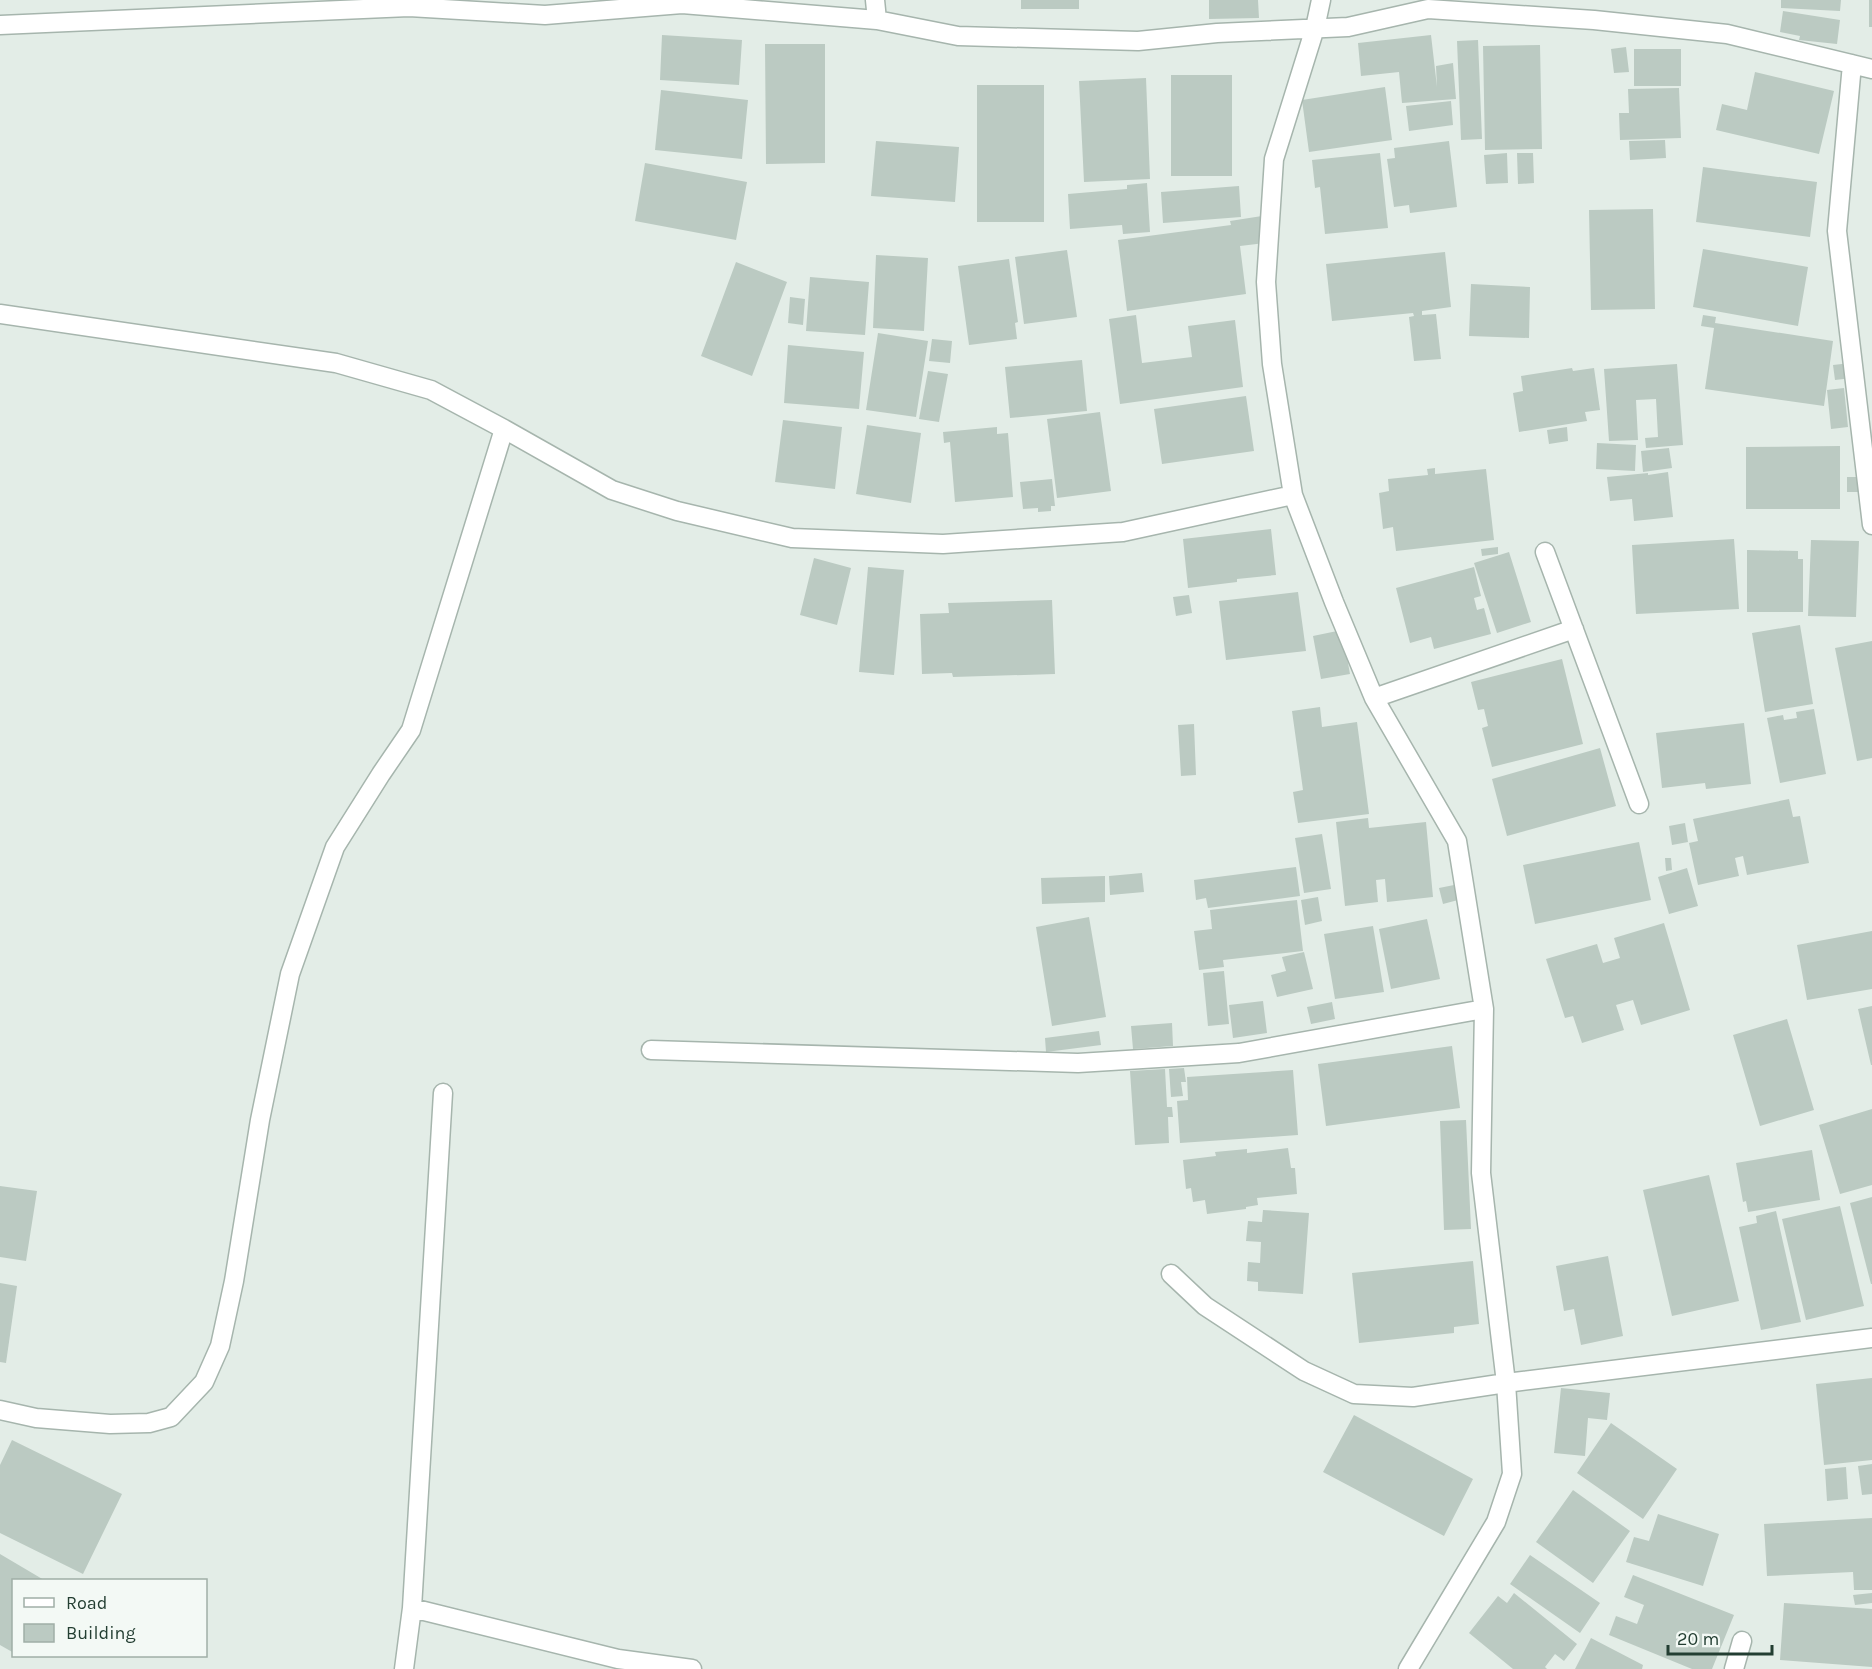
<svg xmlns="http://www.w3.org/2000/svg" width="1872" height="1669" viewBox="0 0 1872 1669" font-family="Karla,sans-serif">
<rect width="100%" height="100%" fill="#e3ede7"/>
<path fill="#bbcac2" d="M1021,0H1079V9H1021Z
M1209,0H1258L1259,18L1209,19Z
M1781,0H1841L1840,11L1781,8Z
M1869,0H1872V27H1869Z
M1783,11L1840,20L1837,44L1799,40L1800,36L1780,32Z
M662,35L742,40L739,85L660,80Z
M1431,35L1437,87L1436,66L1453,63L1456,99L1402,103L1399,72L1361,76L1358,43Z
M1478,40L1482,139L1461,140L1457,41Z
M765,44H825V163L766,164Z
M1540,45L1542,149L1485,150L1483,46Z
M1626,47L1629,72L1614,73L1611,49Z
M1634,49H1681V86H1634Z
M1755,72L1834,91L1819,154L1716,130L1722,104L1747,110Z
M1171,75H1232V176H1171Z
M1146,78L1150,179L1084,182L1079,81Z
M977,85H1044V222H977Z
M1385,87L1392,140L1309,152L1302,100Z
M1679,88L1681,138L1620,140L1619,113H1629L1628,89Z
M661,90L748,100L742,159L655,150Z
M1451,101L1453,125L1409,131L1406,106Z
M1665,140L1666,158L1630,160L1629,141Z
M876,141L959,147L955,202L871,196Z
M1449,141L1457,207L1410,213L1409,205L1394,207L1387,159L1395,158L1394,148Z
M1380,153L1388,228L1325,234L1320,187L1315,188L1312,160Z
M1507,153L1508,183L1486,184L1484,155Z
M1517,153H1533L1534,183L1518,184Z
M645,163L747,182L736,240L635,221Z
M1703,167L1817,182L1810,237L1696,222Z
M1147,183L1150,232L1123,234L1122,225L1070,229L1068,194L1127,189V185Z
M1239,186L1241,217L1163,223L1161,192Z
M1653,209L1655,309L1591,310L1589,210Z
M1262,216L1265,243L1240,246L1246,294L1127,311L1118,240L1231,225L1230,221Z
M1703,249L1808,267L1798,326L1693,307Z
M1067,250L1077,317L1024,324L1015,257Z
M1445,252L1451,307L1422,311V315L1436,314L1441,359L1414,361L1409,317L1414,316L1413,313L1332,321L1326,264Z
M876,255L928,258L924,331L873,328Z
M1009,259L1018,322L1015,323L1017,339L969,345L958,266Z
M736,262L787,282L752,376L701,356Z
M810,277L869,282L865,335L806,331Z
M1471,284L1530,287L1529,338L1469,336Z
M790,297L805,299L803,325L788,323Z
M1136,315L1142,363L1192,357L1188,326L1235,320L1243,387L1120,404L1109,319Z
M1703,315L1716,317L1715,323L1833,341L1824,406L1705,389L1714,328L1701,326Z
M878,333L928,341L916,417L866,410Z
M932,339L952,341L950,363L929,361Z
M788,345L864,352L859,409L784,403Z
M1082,360L1087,411L1010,418L1005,367Z
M1851,363L1852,378L1835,380L1833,365Z
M1677,364L1683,445L1646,448L1645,438L1658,437L1656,399L1636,400L1638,440L1609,441L1604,369Z
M1572,368L1573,371L1594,368L1600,410L1585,412L1587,421L1519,432L1513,393L1523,391L1521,376Z
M928,371L948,374L939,422L919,419Z
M1844,388L1848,427L1831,429L1827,390Z
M1246,396L1254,451L1162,464L1154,409Z
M1100,412L1111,491L1057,498L1047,419Z
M783,420L842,427L835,489L775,482Z
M867,425L921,433L911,503L856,494Z
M997,427V434L1008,433L1013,497L955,502L950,442L944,443L943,432Z
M1567,427L1568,441L1549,444L1547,430Z
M1597,443L1636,445L1635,471L1596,469Z
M1840,446V509H1746V447Z
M1669,448L1672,468L1643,472L1641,451Z
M1435,468V474L1486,469L1494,540L1396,551L1393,527L1383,529L1379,493L1389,491L1388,479L1428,475L1427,469Z
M1668,472L1673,517L1634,521L1632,499L1610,501L1607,477L1648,473V475Z
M1847,477H1862V492H1847Z
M1052,479L1055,506H1051V511L1038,512V508L1023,509L1020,482Z
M1271,529L1276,575L1237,579V582L1188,588L1183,539Z
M1734,539L1739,609L1636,614L1632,545Z
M1811,540L1859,541L1856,617L1808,616Z
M1498,547V554L1482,556L1481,549Z
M1747,550L1798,551V559H1803V612H1747Z
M1509,552L1531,622L1497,633L1474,563Z
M814,558L851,568L837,625L800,615Z
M868,567L904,570L894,675L859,672Z
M1474,567L1481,596L1474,598L1477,610L1484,608L1491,634L1434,649L1431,637L1410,643L1396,588Z
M1298,592L1306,651L1226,660L1219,601Z
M1189,595L1192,613L1176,616L1173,597Z
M1052,600L1055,674L953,677L952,673L922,674L920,614L949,613L948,603Z
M1800,625L1813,704L1765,712L1752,633Z
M1342,630L1350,674L1321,679L1313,636Z
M1872,641V758L1857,761L1835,648Z
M1562,659L1583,744L1492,767L1482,728L1488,726L1484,709L1478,710L1471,682Z
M1320,707L1322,727L1357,722L1369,814L1298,823L1293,792L1303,790L1292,711Z
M1814,709L1826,774L1780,783L1767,718L1783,715L1784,720L1797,718L1796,712Z
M1744,723L1751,784L1706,789L1705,783L1662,788L1656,733Z
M1194,724L1196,775L1181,776L1178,725Z
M1600,748L1616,806L1507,836L1492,779Z
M1789,799L1793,817L1800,816L1809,863L1747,875L1743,856L1735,858L1739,876L1698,885L1689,843L1698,841L1693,819Z
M1368,818L1369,828L1426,822L1433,897L1387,902L1385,879L1376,880L1378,902L1345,906L1336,822Z
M1685,823L1688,842L1672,845L1669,826Z
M1322,834L1331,889L1304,893L1295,838Z
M1639,842L1651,900L1535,924L1523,865Z
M1665,858H1671L1672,870L1666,871Z
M1296,867L1300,896L1208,908L1206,898L1196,900L1194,880Z
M1687,868L1698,906L1669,914L1658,877Z
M1142,873L1144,892L1110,895L1109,876Z
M1105,876V902L1042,904L1041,878Z
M1454,885L1458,900L1443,904L1439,888Z
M1318,897L1322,921L1305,925L1301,900Z
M1297,900L1303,951L1223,960L1224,967L1199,970L1194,931L1212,929L1210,910Z
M1089,917L1106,1017L1052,1026L1036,927Z
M1427,919L1440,979L1391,989L1379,929Z
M1664,923L1690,1010L1641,1025L1633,1000L1616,1005L1624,1030L1582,1043L1573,1016L1565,1018L1546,959L1597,944L1603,963L1620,958L1614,938Z
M1373,926L1384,992L1335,999L1324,934Z
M1872,931V989L1807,1000L1797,945Z
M1304,952L1313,989L1277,997L1271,975L1286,971L1282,957Z
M1224,971L1229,1024L1208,1026L1203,973Z
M1263,1001L1267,1033L1233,1038L1229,1005Z
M1332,1002L1335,1019L1311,1024L1307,1007Z
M1872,1006V1065H1871L1858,1009Z
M1787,1019L1814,1110L1760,1126L1733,1035Z
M1172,1023L1173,1046L1133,1049L1131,1026Z
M1099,1031L1101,1045L1046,1052L1045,1038Z
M1452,1046L1460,1108L1326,1126L1318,1064Z
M1184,1068L1186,1082H1181L1183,1096L1171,1097L1169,1069Z
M1165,1069L1167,1107H1172L1173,1117H1168L1169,1143L1135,1145L1130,1071Z
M1293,1070L1298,1135L1180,1143L1177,1101L1188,1100L1187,1077Z
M1872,1109V1185L1840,1194L1819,1125Z
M1466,1120L1471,1229L1444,1230L1440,1121Z
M1288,1148L1291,1168H1295L1297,1194L1257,1198L1258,1205L1246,1207V1209L1207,1214L1205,1200L1193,1202L1191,1188L1186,1189L1183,1160L1216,1156L1215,1152L1247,1149V1153Z
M1812,1150L1820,1200L1748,1212L1746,1201L1743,1202L1736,1163Z
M1709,1175L1739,1301L1672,1316L1643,1190Z
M0,1186L37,1191L26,1261L0,1257Z
M1872,1197V1284H1871L1850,1203Z
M1840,1206L1864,1306L1806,1320L1782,1219Z
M1263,1210L1309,1213L1303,1294L1258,1291V1282L1247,1281L1248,1262L1260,1263L1261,1242L1246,1241L1248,1221L1262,1222Z
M1776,1211L1801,1322L1761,1330L1739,1227L1757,1223L1756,1216Z
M1608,1256L1623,1336L1581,1345L1574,1309L1564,1311L1556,1266Z
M1473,1261L1479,1324L1454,1327V1333L1359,1343L1352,1273Z
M0,1283L17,1286L6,1363L0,1362Z
M1872,1378V1460L1824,1465L1816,1384Z
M1561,1388L1610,1393L1607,1420L1588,1418L1585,1456L1554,1453Z
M1354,1415L1473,1479L1444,1536L1323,1472Z
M1611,1423L1677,1469L1643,1519L1577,1473Z
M12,1440L122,1494L83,1574L0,1533V1465Z
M1872,1464V1494L1862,1495L1858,1466Z
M1846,1467L1848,1499L1827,1501L1825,1469Z
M1573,1490L1630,1531L1593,1583L1536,1542Z
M1658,1514L1719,1534L1703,1586L1626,1562L1634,1537L1649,1541Z
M1872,1518V1590H1854L1853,1572L1767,1576L1764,1524Z
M0,1554L44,1580H14V1653L0,1645Z
M1530,1555L1600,1603L1580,1633L1510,1584Z
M1633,1575L1734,1615L1712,1669H1692L1609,1635L1616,1616L1637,1624L1644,1605L1624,1597Z
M1514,1593L1577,1644L1564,1661L1555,1654L1545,1667L1547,1669H1513L1469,1633L1498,1596L1507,1603Z
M1872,1593V1603L1855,1605L1853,1595Z
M1784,1603L1872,1609V1667L1780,1660Z
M1591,1638L1643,1665L1642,1669H1575Z"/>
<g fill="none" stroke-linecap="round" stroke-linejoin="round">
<defs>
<path id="street" d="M875,0L877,20
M1321,0L1315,28L1274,159L1266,282L1272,364L1293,495L1334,602L1374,698L1457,841L1484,1009L1481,1173L1506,1383L1512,1474L1496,1522L1408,1669
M0,25L409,7L545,15L682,4L877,20L958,36L1138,41L1217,33L1348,27L1428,9L1594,20L1727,34L1872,69
M1852,64L1837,231L1872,525
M0,314L336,363L431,390L504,429L612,490L677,511L792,538L943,544L1123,532L1293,495
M1545,552L1639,804
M1374,698L1574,629
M651,1050L1078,1063L1239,1053L1484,1009
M443,1093L412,1608L618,1659L692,1669
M1171,1274L1205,1306L1304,1371L1354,1394L1413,1397L1506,1383L1872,1338
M0,1410L36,1418L110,1424L149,1423L171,1417L204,1382L220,1346L234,1281L260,1120L290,974L335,847L381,774L411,730L504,429
M404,1669L412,1608
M1734,1669L1742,1641"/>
</defs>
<use href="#street" stroke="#a6b5ad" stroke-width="21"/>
<use href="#street" stroke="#fff" stroke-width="18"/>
</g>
<rect x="12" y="1579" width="195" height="78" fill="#f3f9f5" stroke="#a0aea7" stroke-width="1.5"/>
<rect x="24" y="1598" width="30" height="9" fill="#ffffff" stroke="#a0aea7" stroke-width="1.5"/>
<text x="66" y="1609" font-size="18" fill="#233e32">Road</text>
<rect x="24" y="1624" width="30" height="18" fill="#bbcac2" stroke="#a0aea7" stroke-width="1.5"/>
<text x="66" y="1639" font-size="18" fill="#233e32">Building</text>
<path d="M1668 1645v9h104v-9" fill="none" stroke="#233e32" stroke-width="3"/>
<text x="1677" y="1645" font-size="18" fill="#233e32" stroke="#f3f9f5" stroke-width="4.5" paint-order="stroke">20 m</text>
</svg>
